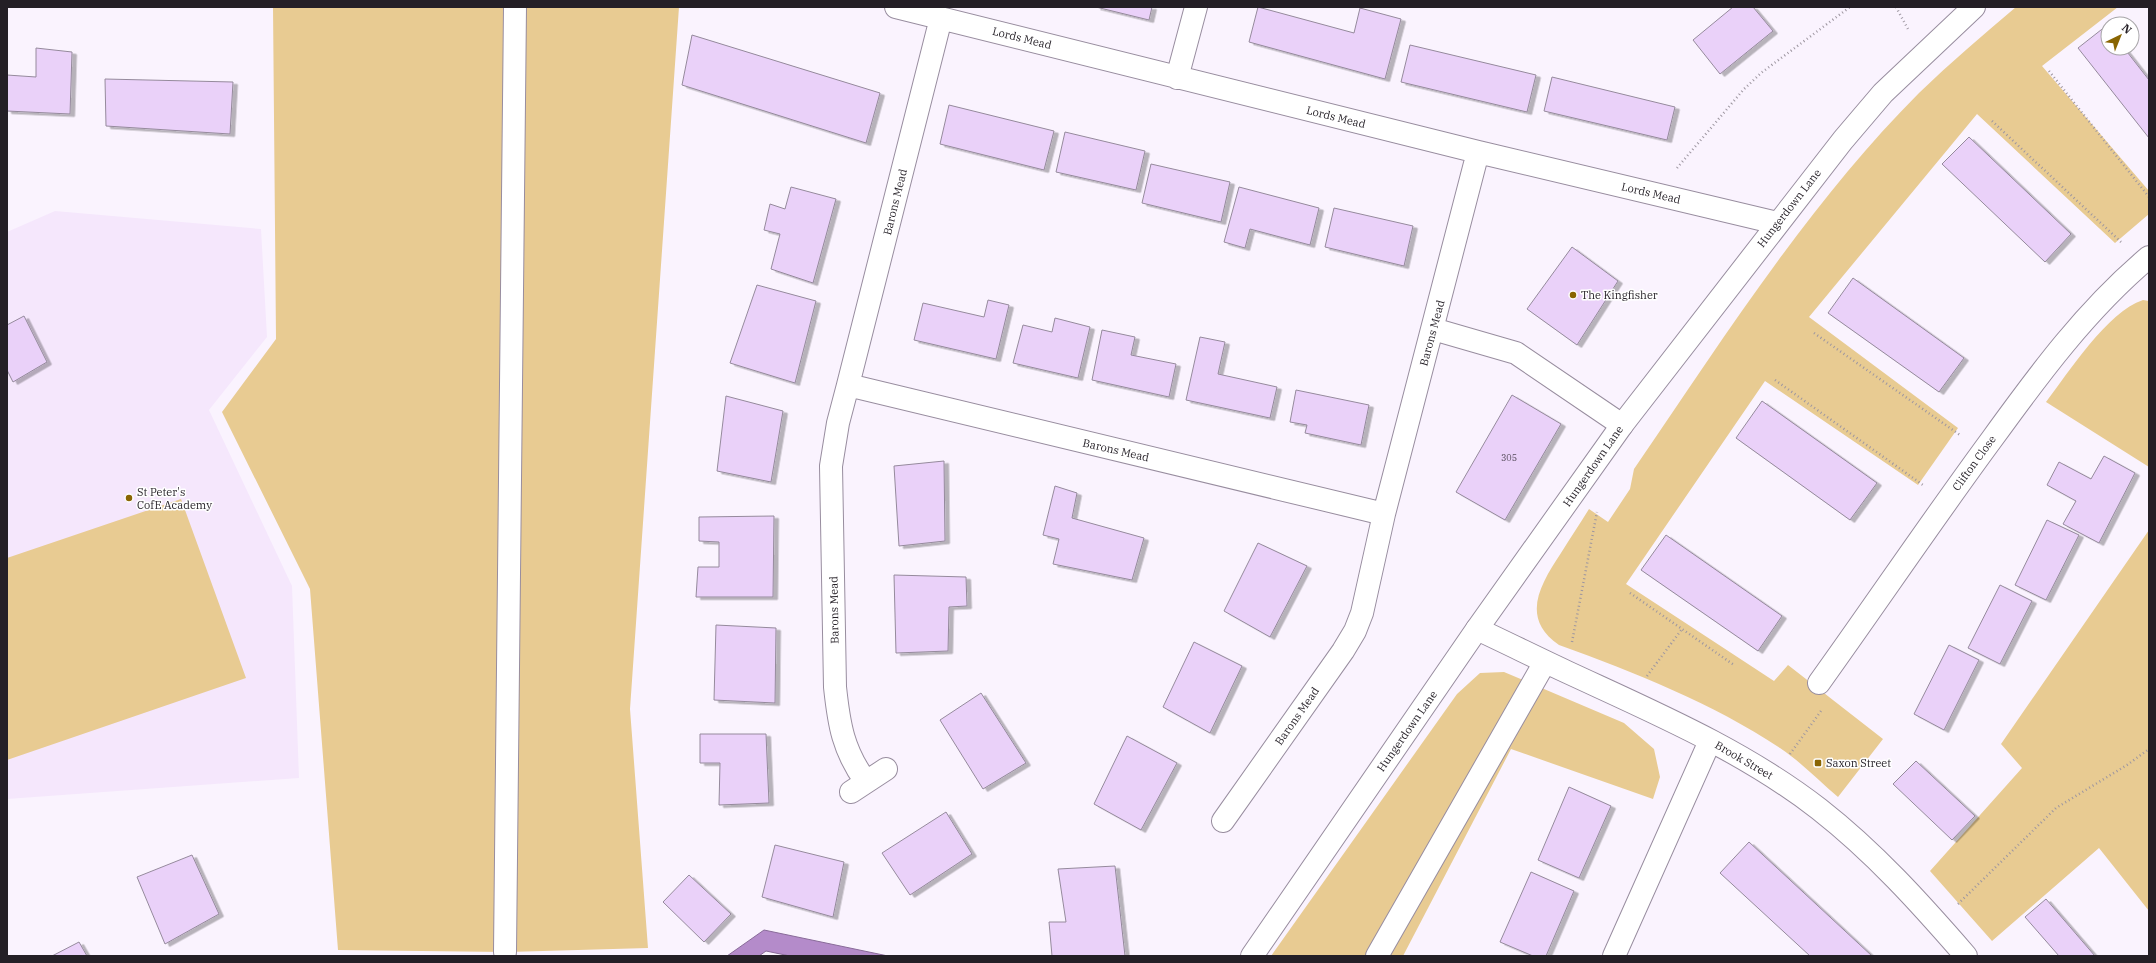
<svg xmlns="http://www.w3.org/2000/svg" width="2156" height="963" viewBox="0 0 2156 963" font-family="'IBM Plex Serif',serif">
<defs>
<filter id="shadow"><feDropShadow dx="4.5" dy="2.5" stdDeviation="0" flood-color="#0004"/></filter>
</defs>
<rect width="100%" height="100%" fill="#faf3fe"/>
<path fill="#f5e7fc" d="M55,211L261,229L267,337L209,410L292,586L299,778L7,799V232Z"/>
<path fill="#e8cb92" d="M273,7H679L630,709L648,948L505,952L338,950L310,589L222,412L276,339Z
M2016,7H2118L2042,66L2149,191V214L2115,243L1977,114L1809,317L1958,428L1918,485L1765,381L1626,584L1774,681L1788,665L1883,739L1838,797C1819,781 1801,762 1780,748C1712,703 1636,673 1559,645C1520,618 1540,585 1561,553C1570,538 1580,524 1589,509L1608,522L1630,489L1634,469C1721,342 1809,203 1919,93C1950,63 1983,35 2016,7Z
M2143,300L2149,301V467L2046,402C2069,372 2107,312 2143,300Z
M181,499L246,678L7,760V558Z
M2149,530V911L2099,848L1992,941L1930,871L2022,768L2001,744Z
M1504,672L1624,723L1654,749L1660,777L1653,799L1511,749L1403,956H1271L1457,694L1480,673Z"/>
<path fill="#b48bca" stroke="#896b99" d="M764,930L888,956H790L766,951L759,956H727Z"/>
<path fill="#ead1f9" stroke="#958a9c" filter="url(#shadow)" d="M1096,7H1152L1149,20Z
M1258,7L1354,33L1360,8L1401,19L1385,79L1249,42Z
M1733,7H1753L1773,31L1720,74L1693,40Z
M2106,26L2108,28V48H2124L2149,80V138L2078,48Z
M692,35L880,93L866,143L682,85Z
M1410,45L1536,75L1527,112L1401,82Z
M36,48L72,52L70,114L7,111V75L36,77Z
M1552,77L1675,107L1667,140L1544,111Z
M105,79L233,82L230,134L106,126Z
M949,105L1054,131L1044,170L940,144Z
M1065,132L1145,151L1136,190L1056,172Z
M1969,137L2071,234L2045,262L1942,164Z
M1151,164L1230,182L1221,222L1142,203Z
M791,187L836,199L813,283L771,269L780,234L764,230L770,204L785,209Z
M1239,187L1319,208L1310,245L1250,229L1245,248L1224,242Z
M1334,208L1413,226L1404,266L1325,247Z
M1572,247L1618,281L1577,345L1527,309Z
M1853,278L1964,358L1939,392L1828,313Z
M757,285L816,301L795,383L730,363Z
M988,300L1009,305L996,359L914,340L923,303L984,317Z
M24,316L47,362L13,382L7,370V325Z
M1055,318L1090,327L1078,378L1013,363L1023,325L1052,332Z
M1102,330L1135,337L1131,355L1176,364L1169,397L1092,380Z
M1200,337L1225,342L1218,374L1277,387L1270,418L1186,400Z
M1296,390L1369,405L1361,445L1305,433L1307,425L1290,422Z
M1512,395L1561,424L1505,520L1456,492Z
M726,396L783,411L771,482L717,471Z
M1762,401L1877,483L1850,520L1736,438Z
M2104,456L2135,473L2099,543L2063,524L2076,501L2047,485L2059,462L2091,479Z
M944,461L945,541L899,546L894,466Z
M1055,486L1077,493L1072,518L1144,538L1132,580L1053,564L1059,539L1043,535Z
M774,516L773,597H696L698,567H719V542L699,541V517Z
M2047,520L2079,535L2046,600L2015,585Z
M1666,535L1782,616L1758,651L1641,570Z
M1258,543L1307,566L1270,637L1224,611Z
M894,575L966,577L967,606L949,607L948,651L896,653Z
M2000,585L2032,601L2000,664L1968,648Z
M716,625L776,628L775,703L714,700Z
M1194,642L1242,666L1210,733L1163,707Z
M1949,645L1979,660L1944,730L1914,714Z
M981,693L1026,763L983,789L940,720Z
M700,734H766L769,803L719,805L720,763H700Z
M1127,736L1177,763L1141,830L1094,804Z
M1916,761L1975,816L1952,840L1893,784Z
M1569,787L1611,806L1579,878L1538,860Z
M946,812L972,854L910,895L882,853Z
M1749,842L1872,956H1810L1720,873Z
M775,845L844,862L833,917L762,897Z
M192,855L219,914L165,944L137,877Z
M1115,866L1125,956H1052L1049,922H1066L1058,869Z
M1531,872L1574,891L1546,956H1533L1500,942Z
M689,875L731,914L704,942L663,902Z
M2046,899L2095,956H2059L2025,917Z
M79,942L87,956H52Z"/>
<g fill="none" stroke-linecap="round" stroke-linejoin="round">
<defs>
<path id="minor" d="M896,7L1478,152L1777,223
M941,18L848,385L1384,514
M1177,78L1196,7
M1433,329L1516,353L1622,425
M848,385L838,423L831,466L835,687C839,725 843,750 866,782
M1477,629C1507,643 1537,658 1567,672C1653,712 1743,750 1819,809C1874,852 1920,903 1966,956
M1819,683C1877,602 1933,519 1992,439C2039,374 2087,309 2149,257
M851,792L886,769
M1223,821L1343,651L1355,631L1362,613L1384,514L1478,152
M505,952L515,7
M1377,956L1545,662
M1614,956L1710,741"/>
<path id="major" d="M1252,956L1477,629L1622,425L1843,140L1883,93L1974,7"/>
</defs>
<use href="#minor" stroke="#988d9f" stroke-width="24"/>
<use href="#major" stroke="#988d9f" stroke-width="24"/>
<path stroke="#9d96a0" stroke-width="2.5" stroke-dasharray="1 3" stroke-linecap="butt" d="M1896,7L1908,29
M2049,71L2149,197
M1992,121L2121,242
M1677,168L1744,89L1761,73L1850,7
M1814,333L1960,435
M1775,380L1923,485
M1630,593L1734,665
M1572,642L1597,512
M1647,676L1682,629
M1790,754L1821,711
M1958,904L2056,808L2127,765L2149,749"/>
<use href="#minor" stroke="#fff" stroke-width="22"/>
<use href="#major" stroke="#fff" stroke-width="22"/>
</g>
<g fill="#896502" stroke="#fff" stroke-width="1.5">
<circle cx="1573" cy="295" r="4"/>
<circle cx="129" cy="498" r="4"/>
<rect x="1814" y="759" width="8" height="8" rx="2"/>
</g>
<g text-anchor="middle" stroke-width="3" stroke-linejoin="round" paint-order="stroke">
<g font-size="9" fill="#564c5b">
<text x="1509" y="461">305</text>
</g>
<g font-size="11" fill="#241f26" stroke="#fff">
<text transform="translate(1022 38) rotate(14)" y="4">Lords Mead</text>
<text transform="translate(1336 117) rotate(14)" y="4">Lords Mead</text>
<text transform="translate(1651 193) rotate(13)" y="4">Lords Mead</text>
<text transform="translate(895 202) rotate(-76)" y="4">Barons Mead</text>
<text transform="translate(1789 208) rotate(-52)" y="4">Hungerdown Lane</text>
<text transform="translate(1432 333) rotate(-75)" y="4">Barons Mead</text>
<text transform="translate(1116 450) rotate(13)" y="4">Barons Mead</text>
<text transform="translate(1974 463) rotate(-54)" y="4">Clifton Close</text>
<text transform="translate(1593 466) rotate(-55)" y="4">Hungerdown Lane</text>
<text transform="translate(834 610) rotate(-91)" y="4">Barons Mead</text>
<text transform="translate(1297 716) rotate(-55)" y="4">Barons Mead</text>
<text transform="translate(1407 731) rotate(-55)" y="4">Hungerdown Lane</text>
<text transform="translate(1744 760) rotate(30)" y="4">Brook Street</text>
</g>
<g font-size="11" fill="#241f26" stroke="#fff" text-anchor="start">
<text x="1581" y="299">The Kingfisher</text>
<text x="137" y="496">St Peter's<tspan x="137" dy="13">CofE Academy</tspan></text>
<text x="1826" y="767">Saxon Street</text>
</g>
</g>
<rect width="2156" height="963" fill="none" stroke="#241f26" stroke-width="16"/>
<g transform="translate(2120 36) rotate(43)"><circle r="19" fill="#ffffff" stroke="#a7a5a8"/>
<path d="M0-3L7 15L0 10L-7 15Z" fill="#896502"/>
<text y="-6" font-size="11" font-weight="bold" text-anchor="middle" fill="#241f26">N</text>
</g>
</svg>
